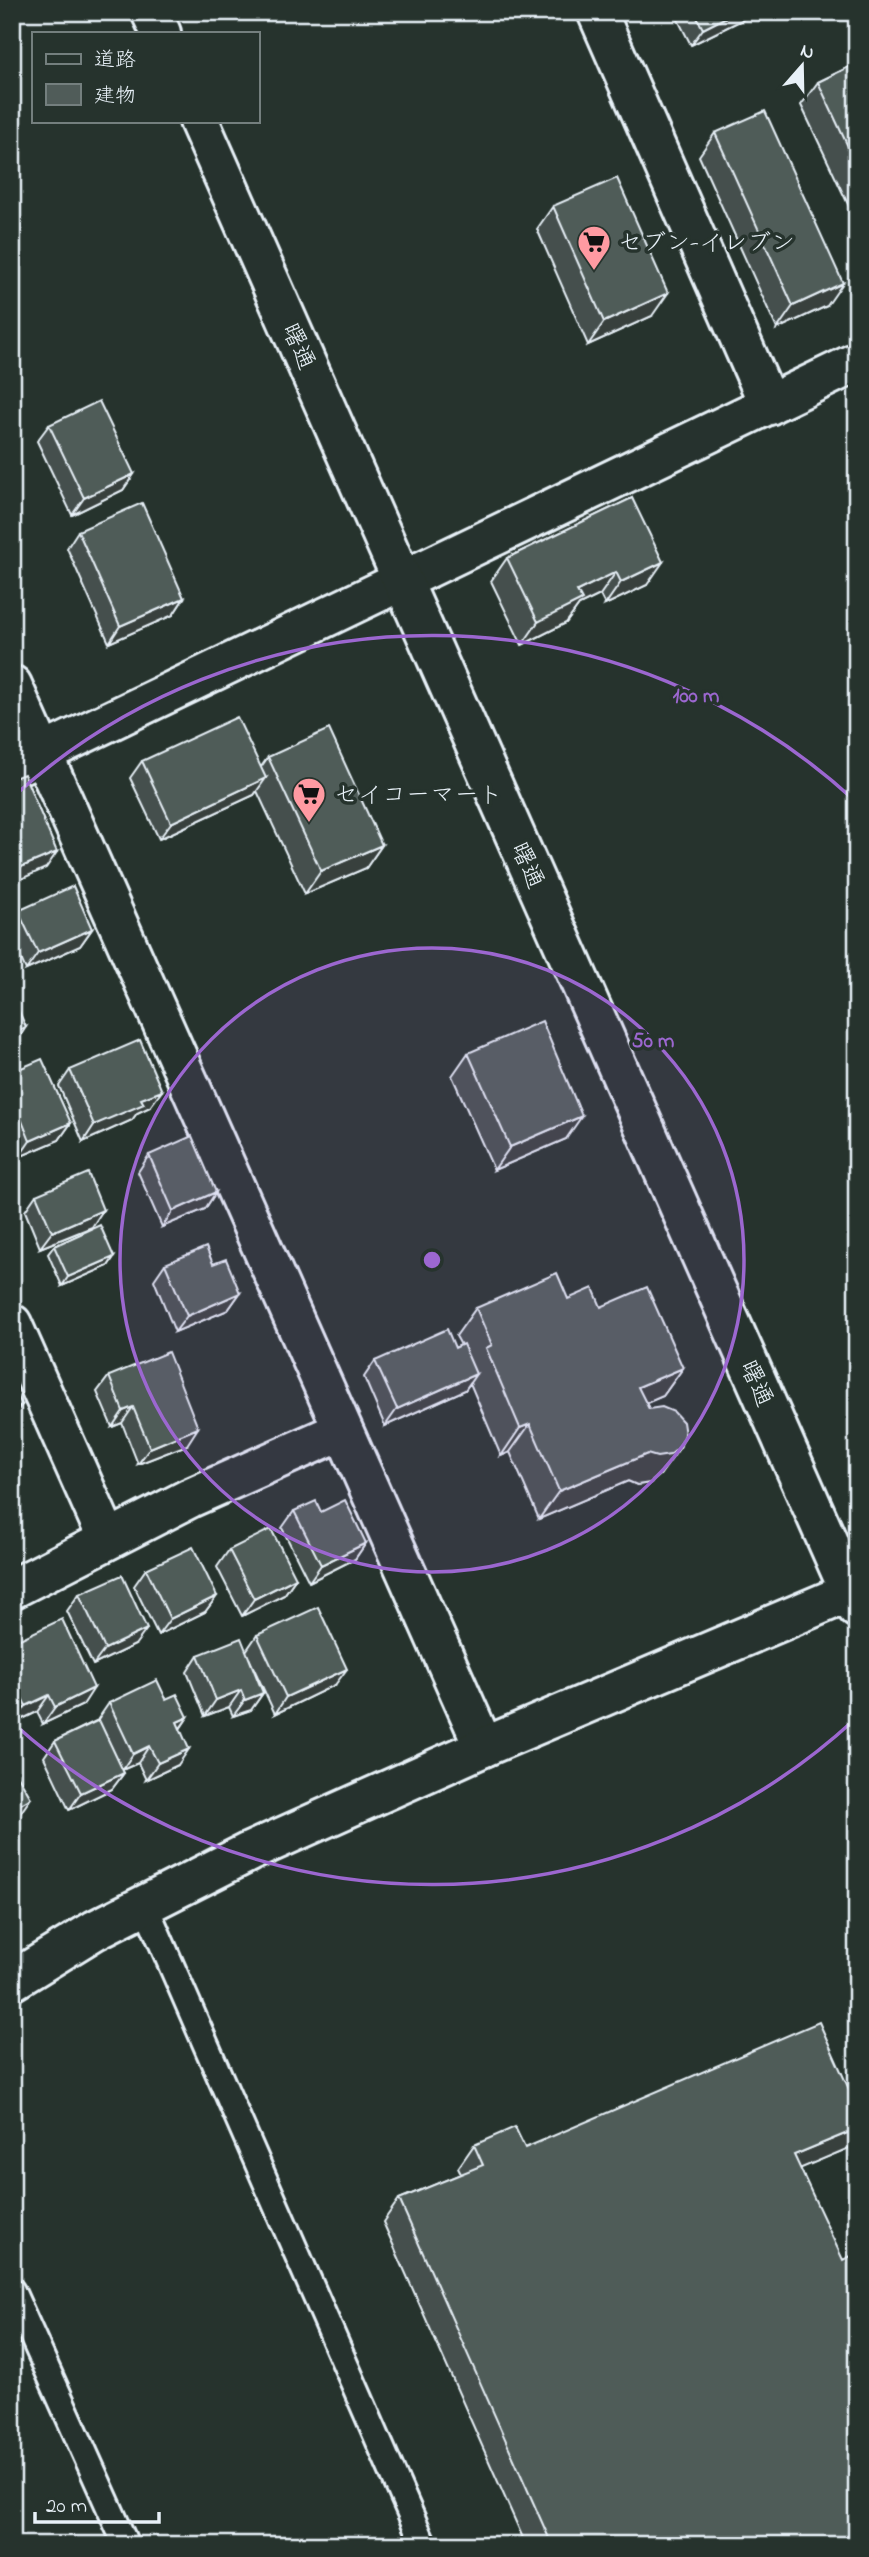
<svg xmlns="http://www.w3.org/2000/svg" width="869" height="2557" viewBox="0 0 869 2557" font-family="'Indie Flower','Klee One',sans-serif">
<rect width="100%" height="100%" fill="#26332d"/>
<filter id="ink" filterUnits="userSpaceOnUse"><feTurbulence type="fractalNoise" baseFrequency=".0143" numOctaves="2"/><feDisplacementMap in="SourceGraphic" scale="14" xChannelSelector="R" yChannelSelector="G"/><feConvolveMatrix kernelMatrix="1 2 1 2 8 2 1 2 1" color-interpolation-filters="sRGB"/></filter>
<g filter="url(#ink)">
<g fill="none" stroke-linecap="round" stroke-linejoin="round">
<defs>
<path id="service" d="M145,1905L424,2545
M12,2291L126,2545"/>
<path id="minor" d="M597,12L769,405
M12,685L484,1747
M12,768L857,362
M12,1324L108,1540
M12,1589L190,1498L343,1430"/>
<path id="tertiary" d="M151,12L161,33
M199,121L857,1608
M12,1981L95,1930L249,1852L484,1747L850,1592"/>
</defs>
<use href="#service" stroke="#e8f1f8" stroke-width="30"/>
<use href="#minor" stroke="#e8f1f8" stroke-width="44"/>
<use href="#tertiary" stroke="#e8f1f8" stroke-width="44"/>
<use href="#service" stroke="#26332d" stroke-width="24"/>
<use href="#minor" stroke="#26332d" stroke-width="38"/>
<use href="#tertiary" stroke="#26332d" stroke-width="38"/>
</g>
<path fill="#454f4d" stroke="#e8f1f8" stroke-width="2" d="M674,12H750L746,18L691,45Z
M857,63V223L801,105L818,82Z
M715,133L827,306L777,329L699,156Z
M553,206L652,316L588,345L537,229Z
M49,425L134,474L123,490L72,515L37,441Z
M857,473V495L850,482Z
M632,498L647,585L605,605L600,595L579,605L566,623L522,645L491,581L507,558Z
M78,531L184,598L173,615L109,643L67,548Z
M268,757L382,845L366,868L305,894L257,791L254,795L159,839L130,778L142,761L261,767Z
M18,911L92,929L80,946L26,970L12,939V920Z
M468,1053L566,1139L494,1170L452,1076Z
M70,1070L150,1107L137,1113L132,1120L83,1142L59,1086Z
M12,1072L71,1123L59,1140L19,1157L12,1143Z
M149,1155L216,1192L205,1209L162,1227L138,1172Z
M36,1195L92,1227L40,1248L25,1211Z
M54,1246L114,1257L108,1266L62,1286L48,1254Z
M165,1264H213L240,1293L228,1310L175,1332L154,1280Z
M568,1299L601,1307L683,1368L663,1396L646,1403L649,1409L680,1447L660,1475L650,1483L637,1485L628,1481L539,1519L510,1452L501,1456L470,1383L465,1390L385,1426L364,1377L375,1361L455,1348L461,1345L456,1336L476,1308Z
M109,1376L187,1445L138,1464L122,1423L112,1427L97,1392Z
M294,1511L321,1512L366,1543L355,1559L309,1582L282,1528Z
M229,1550L296,1578L284,1595L242,1616L217,1567Z
M146,1569L217,1596L205,1612L158,1635L134,1586Z
M79,1594L135,1645L93,1665L67,1611Z
M12,1628L18,1640L83,1705L43,1724L37,1712L14,1723L13,1720L12,1722Z
M257,1635L335,1685L275,1714L249,1658L263,1693L251,1710L233,1716L229,1707L205,1716L187,1672L198,1655L246,1651Z
M166,1699L188,1717L180,1729L178,1765L146,1780L138,1763L122,1770L124,1773L112,1789L69,1810L44,1757L55,1741L98,1720V1719L109,1703Z
M474,2145L525,2148H849L800,2168L857,2545H526L383,2222L399,2199L461,2174L458,2168Z"/>
<path fill="#38403e" stroke="#e8f1f8" stroke-width="2" d="M736,12H750L746,18L691,45L703,29Z
M843,283L827,306L777,329L793,306Z
M668,293L652,316L588,345L604,322Z
M134,474L123,490L72,515L84,498Z
M663,562L647,585L605,605L621,582Z
M616,572L600,595L579,605L566,623L522,645L538,622L577,591Z
M184,598L173,615L109,643L120,626Z
M266,778L254,795L159,839L171,823Z
M382,845L366,868L305,894L321,871Z
M57,852L46,868L12,883V873L14,870Z
M92,929L80,946L26,970L38,953Z
M26,1027L15,1044L12,1045V1034Z
M162,1091L150,1107L137,1113L132,1120L83,1142L94,1125L141,1099Z
M582,1116L566,1139L494,1170L510,1147Z
M22,1121L12,1135V1130L17,1123Z
M71,1123L59,1140L19,1157L30,1141Z
M216,1192L205,1209L162,1227L173,1211Z
M103,1210L92,1227L40,1248L52,1232Z
M114,1257L108,1266L62,1286L68,1277Z
M240,1293L228,1310L175,1332L187,1316Z
M683,1368L663,1396L619,1415L638,1387Z
M476,1374L465,1390L385,1426L397,1409Z
M22,1405L12,1418V1409Z
M133,1407L122,1423L112,1427L123,1411Z
M530,1424L510,1452L501,1456L520,1428Z
M198,1428L187,1445L138,1464L150,1448Z
M680,1447L660,1475L650,1483L637,1485L628,1481L539,1519L559,1491L647,1454Z
M366,1543L355,1559L309,1582L321,1565Z
M296,1578L284,1595L242,1616L254,1599Z
M217,1596L205,1612L158,1635L170,1619Z
M147,1629L135,1645L93,1665L105,1649Z
M347,1669L335,1685L275,1714L286,1697Z
M94,1688L83,1705L43,1724L55,1707Z
M241,1690L229,1707L205,1716L216,1700Z
M263,1693L251,1710L233,1716L245,1700Z
M49,1695L37,1712L14,1723L26,1706Z
M188,1717L176,1734L177,1722Z
M149,1746L138,1763L122,1770L133,1754Z
M189,1749L178,1765L146,1780L158,1763Z
M124,1773L112,1789L69,1810L81,1793Z
M31,1798L19,1815L12,1819V1809Z
M857,2129V2137L849,2148L778,2178L794,2155Z"/>
<path fill="#505c59" stroke="#e8f1f8" stroke-width="2" d="M694,12H736L703,29Z
M857,63V166L818,82Z
M765,111L843,283L793,306L715,133Z
M617,178L668,293L604,322L553,206Z
M99,401L134,474L84,498L49,425Z
M632,498L663,562L621,582L616,572L577,591L582,600L538,622L507,558Z
M142,503L184,598L120,626L78,531Z
M237,717L266,778L171,823L142,761Z
M329,729L382,845L321,871L268,757Z
M24,774L57,852L14,870L12,866V779Z
M73,886L92,929L38,953L18,911Z
M12,996L26,1027L12,1034Z
M542,1021L582,1116L510,1147L468,1053Z
M140,1040L162,1091L141,1099L144,1104L94,1125L70,1070Z
M42,1059L71,1123L30,1141L22,1121L17,1123L12,1113V1091L14,1090L12,1085V1072Z
M192,1136L216,1192L173,1211L149,1155Z
M88,1173L103,1210L52,1232L36,1195Z
M100,1225L114,1257L68,1277L54,1246Z
M206,1247L213,1264L226,1259L240,1293L187,1316L165,1264Z
M557,1273L568,1299L593,1288L601,1307L647,1287L683,1368L638,1387L649,1409L662,1407L674,1412L683,1422L685,1435L680,1447L670,1455L657,1457L647,1454L559,1491L530,1424L520,1428L486,1348L492,1345L476,1308Z
M447,1329L455,1348L463,1344L476,1374L397,1409L375,1361Z
M168,1352L198,1428L150,1448L133,1407L123,1411L109,1376Z
M12,1385L22,1405L12,1409Z
M345,1500L366,1543L321,1565L294,1511L316,1501L321,1512Z
M271,1529L296,1578L254,1599L229,1550Z
M193,1547L217,1596L170,1619L146,1569Z
M122,1575L147,1629L105,1649L79,1594Z
M318,1607L347,1669L286,1697L257,1635Z
M62,1619L94,1688L55,1707L49,1695L26,1706L12,1678V1628L18,1640Z
M241,1638L263,1693L245,1700L241,1690L216,1700L198,1655Z
M157,1680L166,1699L177,1694L188,1717L177,1722L189,1749L158,1763L149,1746L133,1754L109,1703Z
M99,1720L124,1773L81,1793L55,1741Z
M12,1766L31,1798L12,1809Z
M819,2022L857,2107V2129L794,2155L843,2260L857,2253V2545H552L399,2199L483,2165L474,2145L515,2127L525,2148Z"/>
</g>
<circle cx="432" cy="1260" r="312" fill="#9c67d0" fill-opacity=".12"/>
<g fill="none" stroke="#9c67d0" stroke-width="3.5">
<circle cx="432" cy="1260" r="312"/>
<path d="M854 1720A624 624 0 0 1 14 1724M14 796A624 624 0 0 1 854 800"/>
</g>
<defs>
<symbol id="supermarket-pin" viewBox="-11 -11 22 30"><path d="M0 17L-7.5 6A9.5 9.5 0 1 1 7.5 6Z" fill="#ff9aa2" stroke="#26332d"/><path d="M-6-5.5h2.5l.6 2H6L4.5 2H-2.5L-4.4-4H-6ZM-1.5 3.2a1.3 1.3 0 1 0 .1 0ZM3 3.2a1.3 1.3 0 1 0 .1 0Z" fill="#111"/></symbol>
</defs>
<g fill-rule="evenodd">
<use href="#supermarket-pin" x="575" y="223" width="38" height="52"/>
<use href="#supermarket-pin" x="290" y="775" width="38" height="52"/>
</g>
<g text-anchor="middle" stroke-width="7" stroke-linejoin="round" paint-order="stroke">
<g font-size="24" fill="#e8f1f8" stroke="#26332d" text-anchor="start">
<text x="618" y="250">セブン-イレブン</text>
<text x="334" y="802">セイコーマート</text>
</g>
<g font-size="24" fill="#e8f1f8" stroke="#26332d">
<text transform="translate(299 346) rotate(66)" y="8">曙通</text>
<text transform="translate(528 865) rotate(66)" y="8">曙通</text>
<text transform="translate(757 1383) rotate(66)" y="8">曙通</text>
</g>
</g>
<circle cx="432" cy="1260" r="10" fill="#9c67d0" stroke="#26332d" stroke-width="3.5"/>
<g font-size="21" text-anchor="middle" font-weight="bold" fill="#9c67d0" stroke="#26332d" stroke-width="7" stroke-linejoin="round" paint-order="stroke">
<text x="696" y="702">100 m</text>
<text x="653" y="1047">50 m</text>
</g>
<rect width="869" height="2557" fill="none" stroke="#26332d" stroke-width="42"/>
<rect x="21" y="21" width="827" height="2515" fill="none" stroke="#e8f1f8" stroke-width="2.5" filter="url(#ink)"/>
<rect x="32" y="32" width="228" height="91" fill="#26332d" stroke="#747f7e" stroke-width="2"/>
<rect x="46" y="54" width="35" height="10" fill="#26332d" stroke="#747f7e" stroke-width="2"/>
<text x="94" y="66" font-size="21" fill="#e8f1f8">道路</text>
<rect x="46" y="84" width="35" height="21" fill="#505c59" stroke="#747f7e" stroke-width="2"/>
<text x="94" y="102" font-size="21" fill="#e8f1f8">建物</text>
<g transform="translate(802 66) rotate(20)" stroke="#26332d" stroke-width="5" paint-order="stroke">
<path d="M0-5L12 26L0 18L-12 26Z" fill="#e8f1f8"/>
<text y="-10" font-size="19" font-weight="bold" text-anchor="middle" fill="#e8f1f8">N</text>
</g>
<path d="M35 2512v10h124v-10" fill="none" stroke="#e8f1f8" stroke-width="3.5"/>
<text x="46" y="2512" font-size="21" fill="#e8f1f8" stroke="#26332d" stroke-width="5" paint-order="stroke">20 m</text>
</svg>
